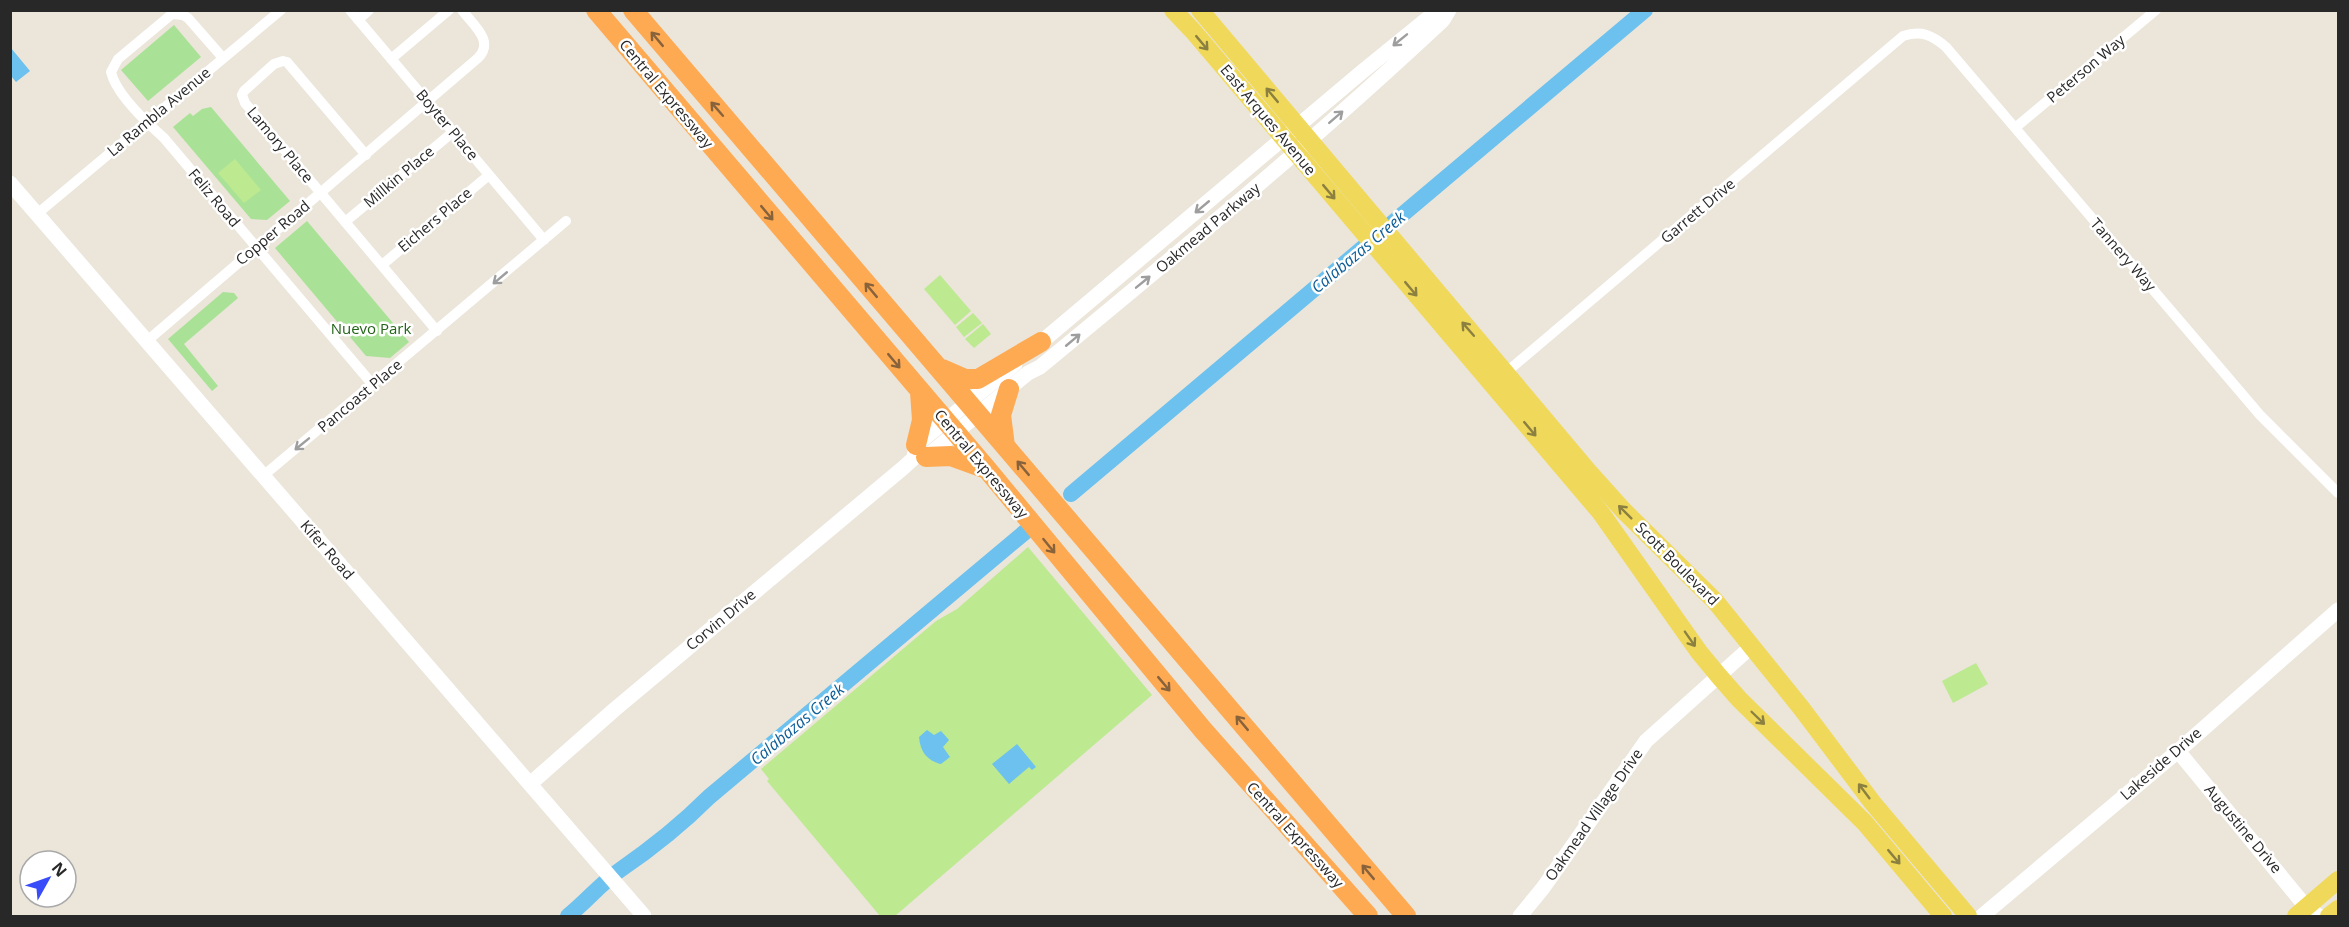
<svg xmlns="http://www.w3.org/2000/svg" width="2349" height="927" viewBox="0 0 2349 927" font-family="'Open Sans',sans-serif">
<rect width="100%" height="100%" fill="#ebe5da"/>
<path fill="#a9e296" d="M174,25L201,57L148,101L121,70Z
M211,107L290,201L267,220L251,219L173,127L190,113L193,116L202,109Z
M307,221L409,342L390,358L366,356L275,248Z
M223,292L234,293L238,298L184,344L218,386L212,391L168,339Z"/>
<path fill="#bde991" d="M235,159L261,190L244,203L218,173Z
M940,275L971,311L955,325L924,289Z
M973,313L982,323L964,337L956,327Z
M983,324L991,334L974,348L965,339Z
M1028,547L1152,695L895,916H880L767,781L769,779L761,769L936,621L957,609Z
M1976,663L1988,684L1953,703L1942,681Z"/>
<path fill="#6cc1ee" d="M11,48L30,71L16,82L11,76Z
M927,730L934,735L941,731L949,740L943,747L950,757L941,764C927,761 920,751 919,737Z
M1017,744L1036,767L1032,770L1029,767L1009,784L992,764Z"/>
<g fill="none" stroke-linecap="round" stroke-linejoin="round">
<path stroke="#6cc1ee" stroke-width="16" d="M1071,494L1645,10
M568,916C586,902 601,883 620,870C652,848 682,824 709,797L1025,532"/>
<path stroke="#fff" stroke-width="10" d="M350,10L544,240
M358,20L369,10
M223,58L188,18L183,15L172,14L118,59L111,72C116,94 147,123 164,138L373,385
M391,59L449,10
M2015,128L2156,10
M366,155L287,62L283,61L274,64L244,91L242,95L245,103L437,331
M37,214L281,10
M345,222L453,132
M382,265L489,175
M147,341L478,58C495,41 473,25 462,10
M1503,375L1903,36C1921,30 1932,35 1946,47L2260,415L2338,493
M263,476L566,221"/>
<path stroke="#fff" stroke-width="15" d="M10,183L644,916
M1033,349L1363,71L1438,10
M923,458L926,457L1028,373L1040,367C1177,254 1314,141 1443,20L1449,10
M2178,751L2307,908L2319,916
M530,784L614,710L903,468L914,458L916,445L1015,364
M1520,916L1543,888L1646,741L1752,646
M1982,916L2178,751L2338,610"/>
<path stroke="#f0d95a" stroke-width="18" d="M1173,10L1193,31L1601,513L1699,652L1718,675L1739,699L1865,823L1943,916
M1200,10L1588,471L1623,510L1715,601L1802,709L1872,802L1968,916
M2296,916L2338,880
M2329,916L2338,909"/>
<path stroke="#feaa52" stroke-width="20" d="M596,10L986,468L1203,730L1368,916
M633,10L1406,916
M942,369L965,379H978L1041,342
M916,445L922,420L920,392
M1005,446L1001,415L1009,389
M926,457L951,456L984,468"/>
</g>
<defs><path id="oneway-shaft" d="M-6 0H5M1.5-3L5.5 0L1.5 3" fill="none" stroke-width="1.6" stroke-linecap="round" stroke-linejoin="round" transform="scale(1.5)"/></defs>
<g stroke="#88623b">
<use href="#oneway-shaft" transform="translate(657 39) rotate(-130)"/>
<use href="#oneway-shaft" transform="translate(717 109) rotate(-131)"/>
<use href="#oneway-shaft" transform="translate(767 213) rotate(50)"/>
<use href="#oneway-shaft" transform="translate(871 290) rotate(-130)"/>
<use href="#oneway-shaft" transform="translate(894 361) rotate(50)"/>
<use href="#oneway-shaft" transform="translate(1023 468) rotate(-130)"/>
<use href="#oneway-shaft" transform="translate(1049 546) rotate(51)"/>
<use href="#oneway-shaft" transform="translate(1164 684) rotate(50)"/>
<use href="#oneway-shaft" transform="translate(1242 723) rotate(-130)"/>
<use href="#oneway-shaft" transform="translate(1368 872) rotate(-130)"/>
</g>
<g stroke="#9e9e9e">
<use href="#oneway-shaft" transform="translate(1400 40) rotate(141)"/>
<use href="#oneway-shaft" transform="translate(1336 117) rotate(-41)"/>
<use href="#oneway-shaft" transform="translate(1202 207) rotate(140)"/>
<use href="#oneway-shaft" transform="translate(500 278) rotate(140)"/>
<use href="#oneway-shaft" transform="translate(1143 282) rotate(-39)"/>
<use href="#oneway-shaft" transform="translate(1073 340) rotate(-40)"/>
<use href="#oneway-shaft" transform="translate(302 444) rotate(141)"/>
</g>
<g stroke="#8c8041">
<use href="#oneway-shaft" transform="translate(1202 43) rotate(50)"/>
<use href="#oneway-shaft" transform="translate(1272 95) rotate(-130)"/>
<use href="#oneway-shaft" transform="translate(1329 192) rotate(50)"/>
<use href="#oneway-shaft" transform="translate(1411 289) rotate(50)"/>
<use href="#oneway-shaft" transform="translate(1468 329) rotate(-131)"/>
<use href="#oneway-shaft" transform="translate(1530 429) rotate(50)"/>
<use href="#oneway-shaft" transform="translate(1625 512) rotate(-135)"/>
<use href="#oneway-shaft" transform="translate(1690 639) rotate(55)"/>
<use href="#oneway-shaft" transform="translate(1758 718) rotate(44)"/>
<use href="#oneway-shaft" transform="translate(1864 791) rotate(-127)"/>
<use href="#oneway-shaft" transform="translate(1894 857) rotate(50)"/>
</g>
<g text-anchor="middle" stroke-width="5" stroke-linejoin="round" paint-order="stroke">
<g font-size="15" fill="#282828" stroke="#fff">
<text transform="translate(2086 69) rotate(-40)" y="5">Peterson Way</text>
<text transform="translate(666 94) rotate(50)" y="5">Central Expressway</text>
<text transform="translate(159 112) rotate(-40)" y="5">La Rambla Avenue</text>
<text transform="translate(1268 120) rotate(50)" y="5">East Arques Avenue</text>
<text transform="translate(447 125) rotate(50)" y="5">Boyter Place</text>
<text transform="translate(280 145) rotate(50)" y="5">Lamory Place</text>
<text transform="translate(399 177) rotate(-40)" y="5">Millkin Place</text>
<text transform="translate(214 198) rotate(50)" y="5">Feliz Road</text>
<text transform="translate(1698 211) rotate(-40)" y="5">Garrett Drive</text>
<text transform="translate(435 220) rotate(-40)" y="5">Eichers Place</text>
<text transform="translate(1208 228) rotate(-40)" y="5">Oakmead Parkway</text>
<text transform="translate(273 233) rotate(-40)" y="5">Copper Road</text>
<text transform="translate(2123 255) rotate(49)" y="5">Tannery Way</text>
<text transform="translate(360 396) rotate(-40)" y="5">Pancoast Place</text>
<text transform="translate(981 464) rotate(50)" y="5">Central Expressway</text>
<text transform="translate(327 550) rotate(49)" y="5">Kifer Road</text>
<text transform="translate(1677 564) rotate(45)" y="5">Scott Boulevard</text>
<text transform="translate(721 620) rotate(-40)" y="5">Corvin Drive</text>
<text transform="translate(2161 764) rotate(-41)" y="5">Lakeside Drive</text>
<text transform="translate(1594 815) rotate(-55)" y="5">Oakmead Village Drive</text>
<text transform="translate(2243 829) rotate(50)" y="5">Augustine Drive</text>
<text transform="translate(1295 835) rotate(48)" y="5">Central Expressway</text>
</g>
<g font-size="15" fill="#236419" stroke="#fff">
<text x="371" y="334">Nuevo Park</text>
</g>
<g font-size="16" font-style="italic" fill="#0d5d97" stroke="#fff">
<text transform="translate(1358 252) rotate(-40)" y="6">Calabazas Creek</text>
<text transform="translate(797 724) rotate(-40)" y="6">Calabazas Creek</text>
</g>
</g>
<rect width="2349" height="927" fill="none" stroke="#282828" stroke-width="24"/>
<g transform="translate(48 879) rotate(50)"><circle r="28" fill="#ffffff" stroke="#a9a9a9" stroke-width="1.5"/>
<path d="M0-4.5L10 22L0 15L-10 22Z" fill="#384df9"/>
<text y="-9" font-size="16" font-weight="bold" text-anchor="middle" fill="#282828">N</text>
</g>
</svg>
